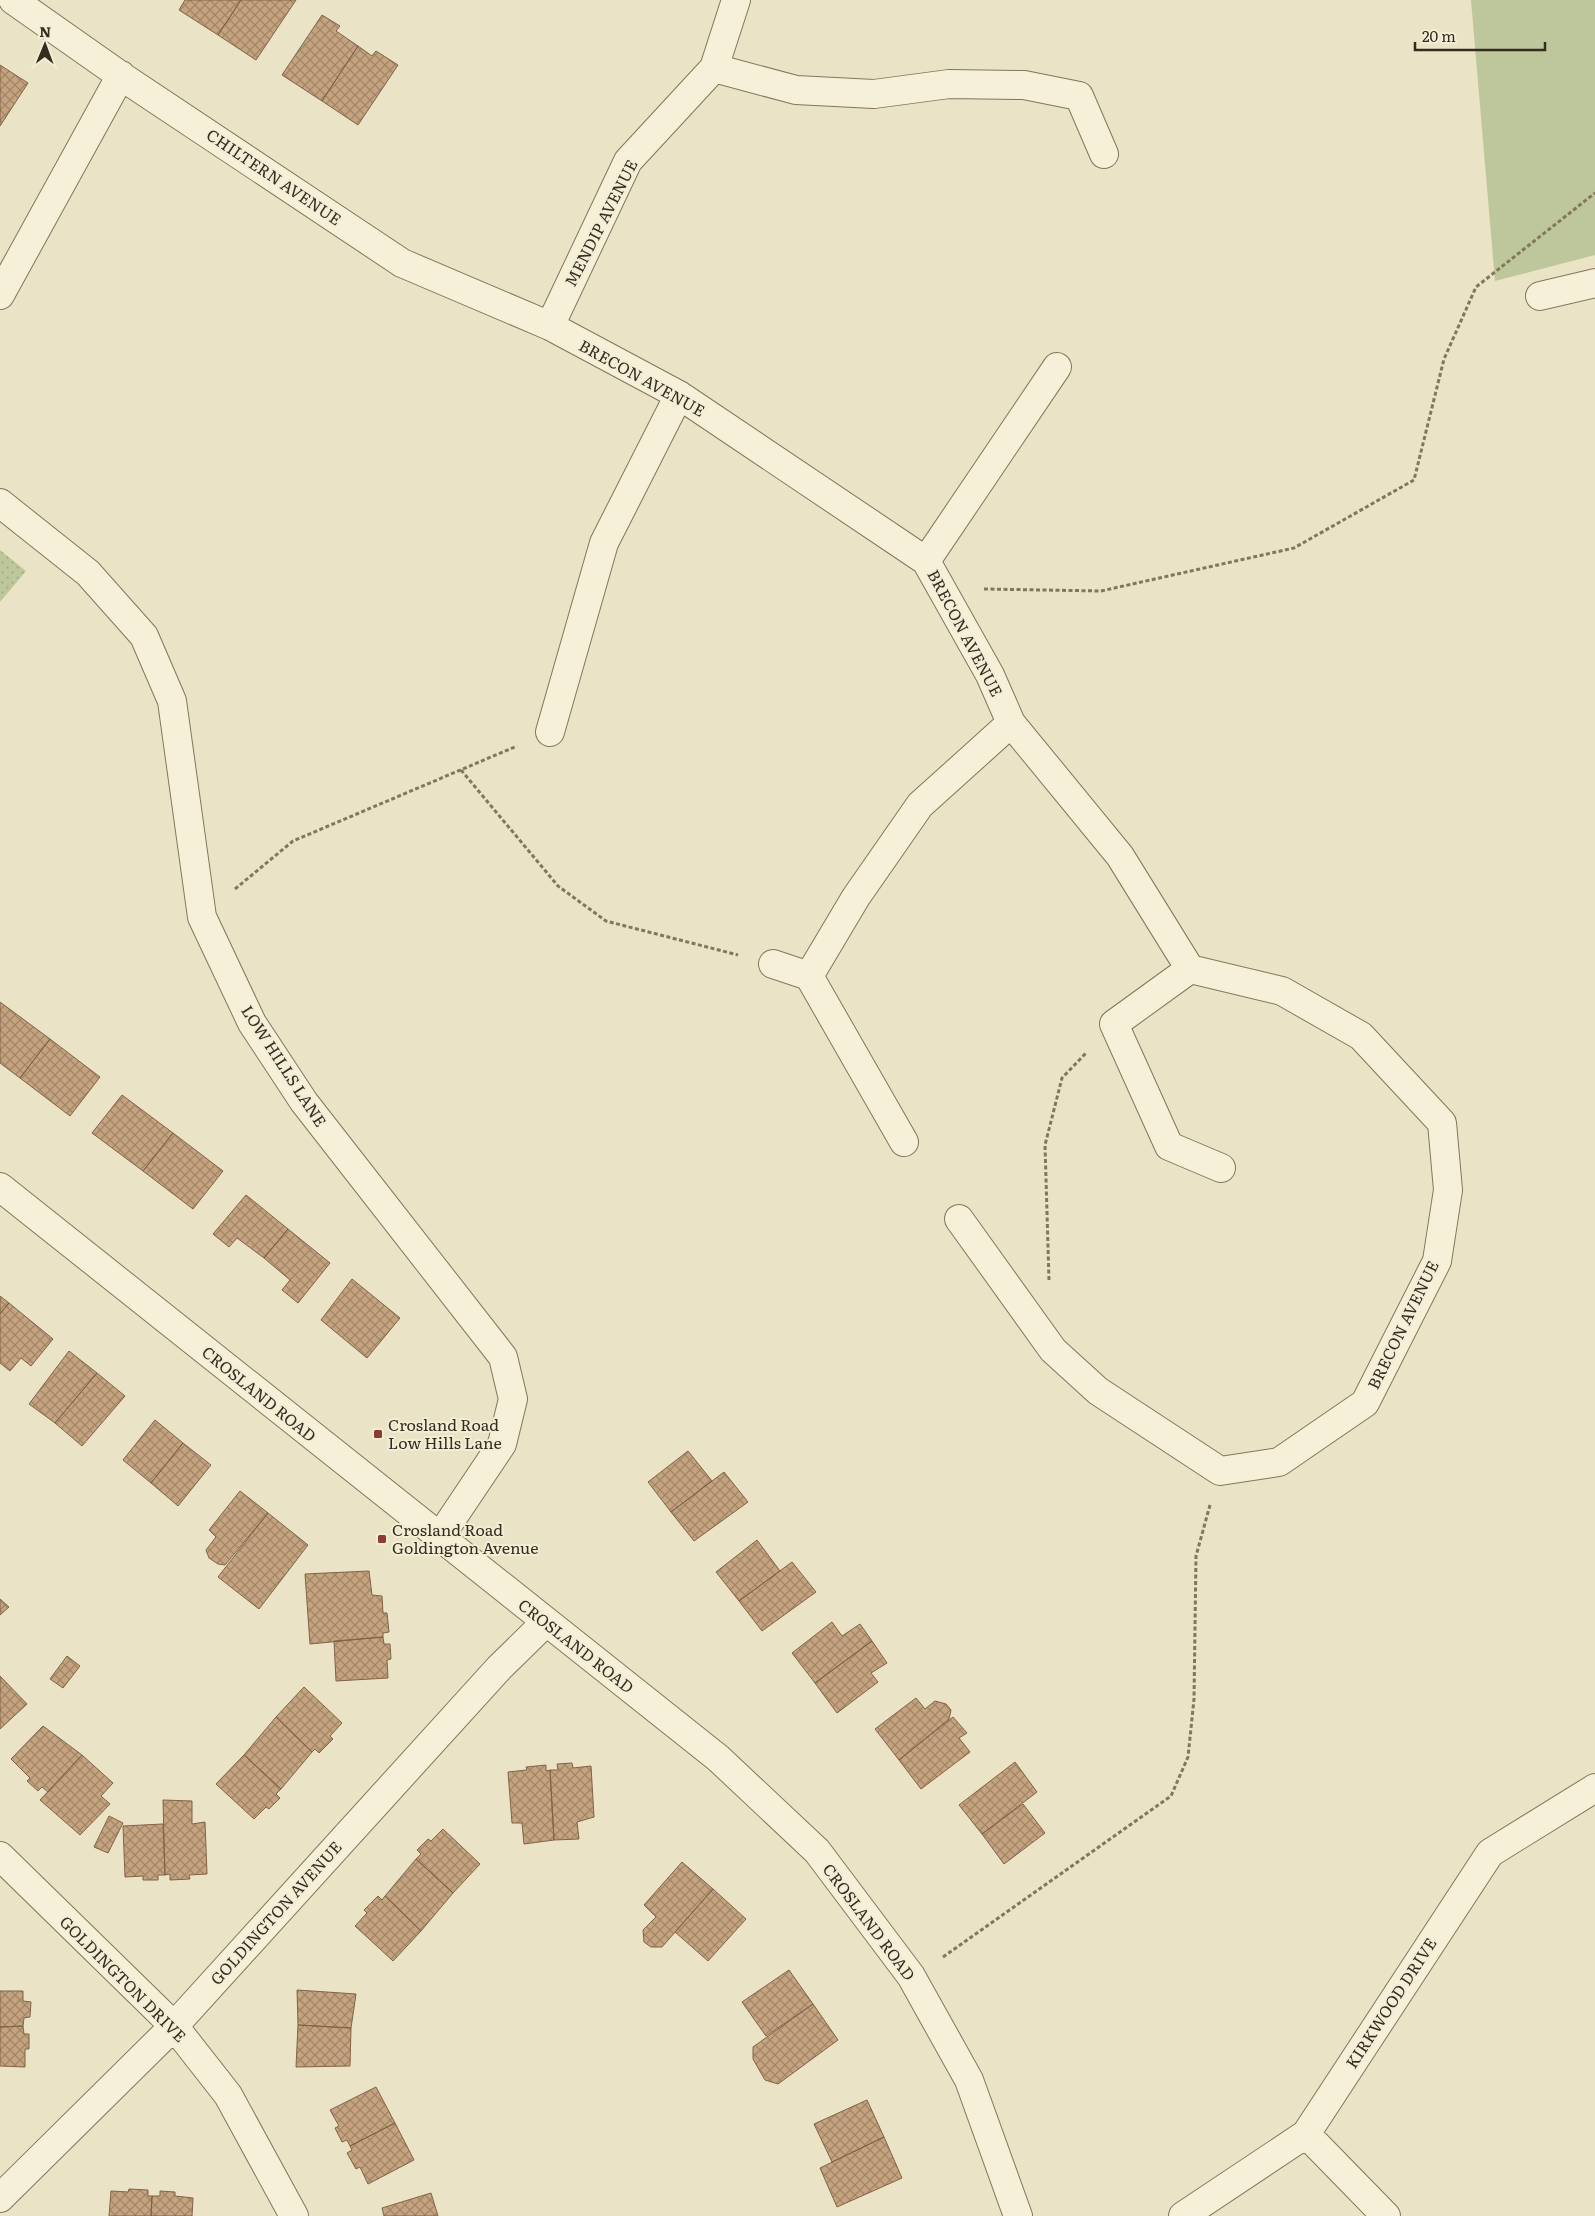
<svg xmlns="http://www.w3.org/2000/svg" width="1595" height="2216" viewBox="0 0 1595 2216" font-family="Literata,serif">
<defs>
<pattern id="garden-dots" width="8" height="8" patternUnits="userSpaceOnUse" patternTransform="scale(1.25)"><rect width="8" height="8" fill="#bdc79b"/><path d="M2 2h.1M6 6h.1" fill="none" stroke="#a3ab85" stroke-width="1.8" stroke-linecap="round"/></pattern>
<pattern id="building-cross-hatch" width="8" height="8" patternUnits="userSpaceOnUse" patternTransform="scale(1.25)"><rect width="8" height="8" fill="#c5a37f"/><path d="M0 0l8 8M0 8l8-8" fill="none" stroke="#a18568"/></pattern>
</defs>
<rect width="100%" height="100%" fill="#eae3c6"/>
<path fill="#bdc79b" d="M1471,0H1595V255L1495,281Z"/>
<path fill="url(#garden-dots)" d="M0,550L26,571L0,602Z"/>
<path fill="url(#building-cross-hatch)" stroke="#806345" d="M185,0H241L218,35L179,10Z
M241,0H296L256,60L218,35Z
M322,15L340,26L336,31L358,46L322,101L282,75Z
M358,46L372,56L376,51L398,65L358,125L322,101Z
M0,65L28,83L0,126Z
M0,1002L50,1039L20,1078L0,1063Z
M50,1039L100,1077L70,1116L20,1078Z
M122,1095L173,1133L143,1171L92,1133Z
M173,1133L223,1171L193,1209L143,1171Z
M246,1195L288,1229L264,1258L237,1238L229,1247L213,1234Z
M288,1229L330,1263L298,1303L282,1290L290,1280L264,1258Z
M352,1279L400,1318L367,1358L321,1320Z
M0,1296L9,1303L0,1314Z
M9,1303L53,1339L31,1366L21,1358L10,1371L0,1363V1314Z
M69,1351L97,1373L55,1423L29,1404Z
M97,1373L125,1396L82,1446L55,1423Z
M155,1420L183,1443L151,1483L123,1460Z
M183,1443L211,1465L178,1506L151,1483Z
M688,1451L712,1481L671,1512L648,1482Z
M724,1472L748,1502L694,1541L671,1512Z
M240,1491L268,1513L225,1565L218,1564L209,1558L206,1550L216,1537L209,1530Z
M268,1513L308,1545L259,1609L218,1577Z
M757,1540L780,1571L739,1601L716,1572Z
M792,1562L816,1592L762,1631L739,1601Z
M369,1571L372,1595L382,1596L383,1613H387L389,1632L383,1633V1637L310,1644L305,1574Z
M0,1599L9,1607L0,1615Z
M832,1622L842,1636L860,1624L872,1641L815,1683L792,1653Z
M383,1637L384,1644H390L391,1659L387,1660L388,1678L336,1681L334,1641Z
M872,1641L887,1663L871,1673L878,1682L837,1713L815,1683Z
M67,1656L80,1666L63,1688L50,1679Z
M0,1676L27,1704L0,1729Z
M304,1687L342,1723L330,1736L333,1739L319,1753L315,1749L312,1752L276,1717Z
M916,1698L925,1709L935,1701L946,1704L951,1710L949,1719L899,1760L875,1729Z
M276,1717L312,1752L281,1789L244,1755Z
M953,1717L967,1733L959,1738L970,1752L921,1789L899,1760Z
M43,1726L82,1755L48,1792L42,1787L38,1791L27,1781L30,1778L11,1759Z
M82,1755L113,1783L101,1796L110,1804L80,1835L40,1800Z
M244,1755L281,1789L276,1794L280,1798L269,1809L266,1807L254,1819L216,1784Z
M1015,1762L1037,1792L982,1834L959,1805Z
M572,1763L573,1768L591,1766L594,1817L577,1822L579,1839L554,1840L550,1770H558L557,1764Z
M546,1765V1771L550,1770L554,1840L524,1844L522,1823H512L508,1772L527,1770L526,1767Z
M163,1800L192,1801V1824L205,1822L207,1874L189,1875L190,1879L170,1880V1874L165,1875Z
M1023,1804L1045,1833L1004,1864L982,1834Z
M109,1816L123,1823L108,1853L94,1847Z
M163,1824L165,1875H158V1880H143V1876L125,1877L123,1826Z
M443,1829L480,1864L453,1893L416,1859L421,1854L417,1850L428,1839L431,1841Z
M416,1859L453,1893L421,1931L385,1896Z
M682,1862L713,1889L662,1947H651L644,1942L643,1930L656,1917L644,1905Z
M713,1889L746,1919L708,1961L675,1932Z
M378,1896L382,1900L385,1896L421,1931L393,1961L355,1926L367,1913L364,1910Z
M789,1970L813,2004L766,2036L742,2002Z
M297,1990L356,1994L351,2028L298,2025Z
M0,1991H23V2001L31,2002L30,2017L24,2018L23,2026L0,2027Z
M813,2004L838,2040L778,2084L765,2080L753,2059V2047Z
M298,2025L351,2028L350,2066L296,2067Z
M23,2026L24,2034H29V2049H25V2067L0,2066V2027Z
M376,2087L395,2123L350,2146L347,2140L342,2142L335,2128L339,2126L330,2110Z
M867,2100L884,2137L832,2162L814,2124Z
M395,2123L414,2160L368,2184L360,2167L356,2169L347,2153L352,2150L350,2146Z
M884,2137L902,2178L837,2207L820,2168Z
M129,2189L148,2190V2196H152L151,2216H109L111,2191L128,2192Z
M160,2191L175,2192V2196L193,2198L192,2216H151L152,2196H160Z
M431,2193L438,2216H384L382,2208Z"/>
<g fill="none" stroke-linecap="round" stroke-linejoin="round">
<defs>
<path id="minor" d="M13,0L124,78L402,263L550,326L679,395L926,561L990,675L1011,723L1120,856L1190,969L1282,991L1361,1036L1442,1123L1448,1190L1437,1261L1365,1403L1279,1462L1220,1471L1098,1391L1053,1350L959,1219
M714,68L796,90L874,94L949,84L1024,85L1079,96L1104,154
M0,295L121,75
M1540,296L1595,283
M550,326L628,161L714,68L736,0
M0,503L88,573L144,636L172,701L202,917L252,1023L304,1102L503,1357L513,1399L502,1444L439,1538
M926,561L1057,367
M550,732L604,543L679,395
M773,964L809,976L856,897L920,805L1011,723
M1190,969L1114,1024L1169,1146L1221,1168
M809,976L904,1142
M0,1187L718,1758L817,1851L911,1976L969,2080L1018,2216
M0,1856L174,2026L228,2095L294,2216
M1306,2134L1386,2216
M0,2198L174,2026L499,1668L546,1622
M1183,2216L1306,2134L1490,1853L1595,1788"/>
</defs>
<use href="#minor" stroke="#84755d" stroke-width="30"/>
<path stroke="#84755d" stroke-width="3" stroke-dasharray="4 2.5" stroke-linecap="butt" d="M984,589L1101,591L1294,548L1414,480L1444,359L1476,287L1595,193
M461,770L558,886L606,921L738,955
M235,889L293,841L517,746
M1049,1280L1045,1145L1062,1078L1086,1053
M943,1957L1171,1796L1188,1757L1194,1699L1196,1556L1210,1505"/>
<use href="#minor" stroke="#f6f0d8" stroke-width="28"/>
</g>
<g fill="#8d3b33" stroke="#f2edd5" stroke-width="2">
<rect x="373" y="1429" width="10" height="10" rx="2.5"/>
<rect x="377" y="1534" width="10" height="10" rx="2.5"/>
</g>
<g text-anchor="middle" stroke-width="4" stroke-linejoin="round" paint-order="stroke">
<g font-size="16" fill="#352c20" stroke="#f2edd5">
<text transform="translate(274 177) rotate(34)" y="6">CHILTERN AVENUE</text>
<text transform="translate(601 223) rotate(-63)" y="6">MENDIP AVENUE</text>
<text transform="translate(642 378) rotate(29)" y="6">BRECON AVENUE</text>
<text transform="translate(965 633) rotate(62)" y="6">BRECON AVENUE</text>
<text transform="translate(284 1066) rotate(57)" y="6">LOW HILLS LANE</text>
<text transform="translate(1403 1325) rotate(-64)" y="6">BRECON AVENUE</text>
<text transform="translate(259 1394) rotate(39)" y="6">CROSLAND ROAD</text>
<text transform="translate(576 1646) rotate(38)" y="6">CROSLAND ROAD</text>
<text transform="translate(276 1913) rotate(-48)" y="6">GOLDINGTON AVENUE</text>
<text transform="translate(869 1922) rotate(53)" y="6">CROSLAND ROAD</text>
<text transform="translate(123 1979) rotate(45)" y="6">GOLDINGTON DRIVE</text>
<text transform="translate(1391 2003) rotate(-57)" y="6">KIRKWOOD DRIVE</text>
</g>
<g font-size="16" fill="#352c20" stroke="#f2edd5" text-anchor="start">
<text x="388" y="1431">Crosland Road<tspan x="388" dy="18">Low Hills Lane</tspan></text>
<text x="392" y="1536">Crosland Road<tspan x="392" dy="18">Goldington Avenue</tspan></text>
</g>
</g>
<g transform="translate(45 45) rotate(1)" stroke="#f2edd5" stroke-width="4" paint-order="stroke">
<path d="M0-4L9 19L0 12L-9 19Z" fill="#352c20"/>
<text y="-8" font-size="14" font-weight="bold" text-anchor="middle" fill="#352c20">N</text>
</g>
<path d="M1415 42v8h130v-8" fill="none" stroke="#352c20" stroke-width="2.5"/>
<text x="1422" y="42" font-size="15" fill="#352c20" stroke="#f2edd5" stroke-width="4" paint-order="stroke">20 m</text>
</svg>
